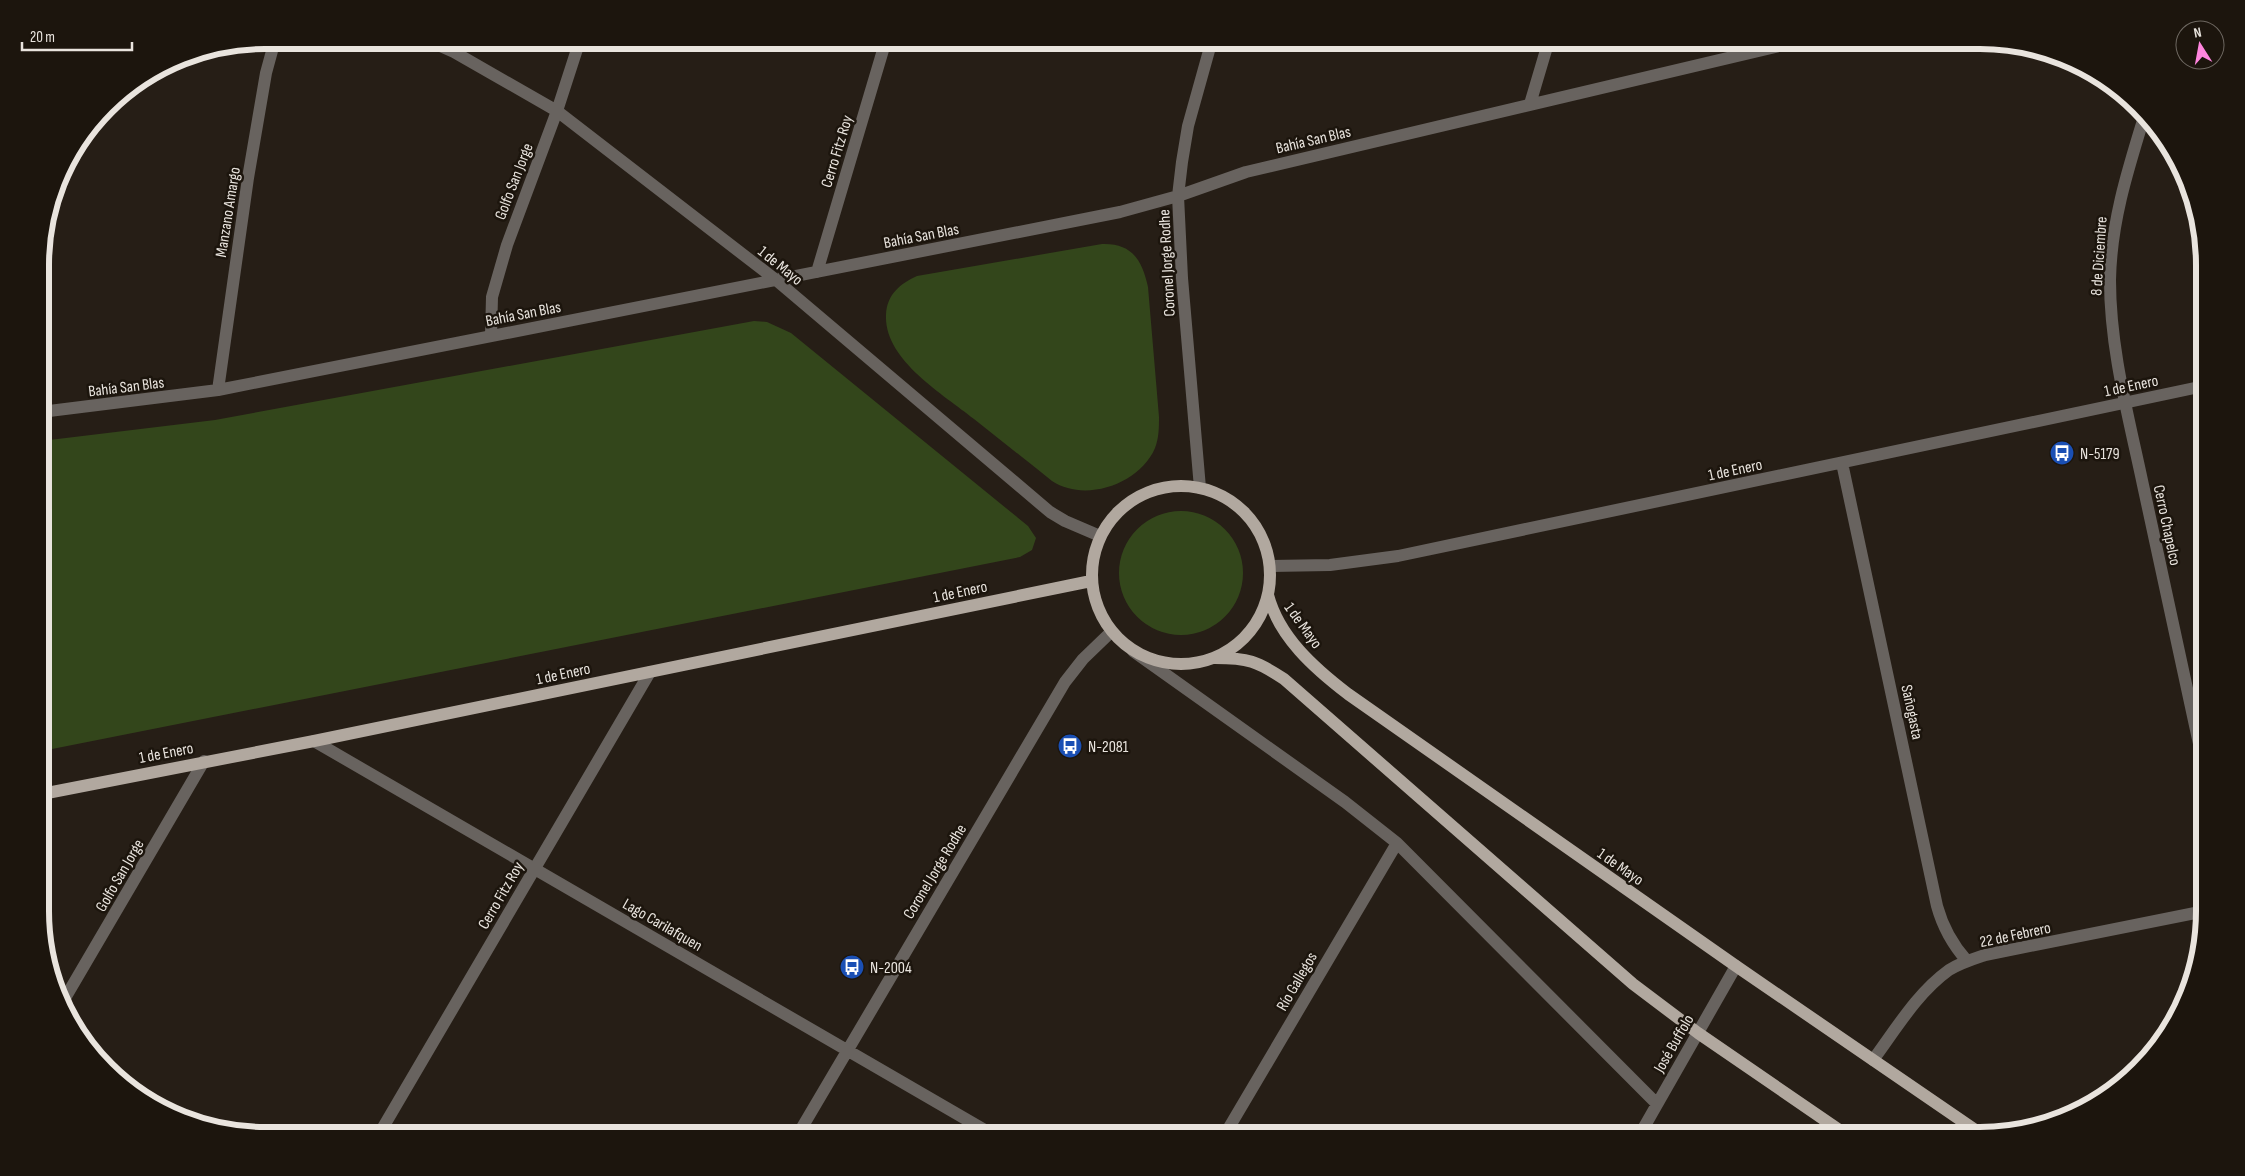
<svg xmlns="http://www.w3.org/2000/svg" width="2245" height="1176" viewBox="0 0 2245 1176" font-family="'Sofia Sans Condensed',sans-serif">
<rect width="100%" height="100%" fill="#261e16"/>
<path fill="#33461b" d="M1102,244C1132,243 1142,260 1148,287L1159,417C1159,427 1159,438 1155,448C1140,484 1085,503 1052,481C1026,460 1000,440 974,419C943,394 884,360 886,315C887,294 900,284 917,276Z
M754,321L767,322L791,333L1028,526L1036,538L1032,550L1020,557L42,751L41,441L215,420Z
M1119 573a62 62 0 1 1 124 0a62 62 0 1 1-124 0Z"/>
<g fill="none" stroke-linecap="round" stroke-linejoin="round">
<path stroke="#68635f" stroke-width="12" d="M427,40L454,52L557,111L776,280L1050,512L1065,521L1100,536
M1530,104L1549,40
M2145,114C2128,169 2111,222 2110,280C2110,350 2129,418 2143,485C2164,581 2184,676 2205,771
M817,272L886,40
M491,336L492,297L507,245L557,111L580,40
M218,390L248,178L266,73L275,40
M41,412L218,390L1120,212L1178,196L1246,172L1783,45L1796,40
M1842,463L1937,906C1943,928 1952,944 1967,961
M1200,488L1182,278L1178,196L1182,162L1188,126L1212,40
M1271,566L1330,565L1398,556L2204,386
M1133,651L1345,802L1397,843L1657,1104
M314,741L995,1136
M61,1005L204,761
M1873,1060C1896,1029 1917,993 1949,970C1960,963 1973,959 1985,955L2205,911
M378,1136L650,672
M797,1136L1065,682L1083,659L1111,632
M1224,1136L1397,843
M1639,1136L1736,966"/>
<path stroke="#b1a89f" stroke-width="12" d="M1092 575a89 89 0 1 1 178 0a89 89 0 1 1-178 0Z
M1268,595C1279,637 1314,668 1348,694L1736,966L1984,1136
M1215,658C1248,658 1257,661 1284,679L1633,984L1698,1033L1848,1136
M42,794L314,741L1091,581"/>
</g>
<defs>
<symbol id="bus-disc" viewBox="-11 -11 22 22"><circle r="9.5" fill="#1a4fb4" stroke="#1c150d"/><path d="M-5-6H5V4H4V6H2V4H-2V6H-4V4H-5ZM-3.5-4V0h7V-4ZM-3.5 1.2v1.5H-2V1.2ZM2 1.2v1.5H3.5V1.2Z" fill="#fff"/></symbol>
</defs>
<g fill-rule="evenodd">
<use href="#bus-disc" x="2048" y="439" width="28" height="28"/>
<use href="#bus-disc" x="1056" y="732" width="28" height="28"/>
<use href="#bus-disc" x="838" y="953" width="28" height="28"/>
</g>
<g text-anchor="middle" stroke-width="5" stroke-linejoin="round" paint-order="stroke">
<g font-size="16" fill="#e9e4de" stroke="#1c150d">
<text transform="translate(1313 139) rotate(-13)" y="6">Bahía San Blas</text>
<text transform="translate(836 151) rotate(-73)" y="6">Cerro Fitz Roy</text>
<text transform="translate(513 181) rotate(-69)" y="6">Golfo San Jorge</text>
<text transform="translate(227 212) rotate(-81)" y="6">Manzano Amargo</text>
<text transform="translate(921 235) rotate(-11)" y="6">Bahía San Blas</text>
<text transform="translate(2098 256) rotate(-86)" y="6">8 de Diciembre</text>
<text transform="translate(1166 263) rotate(-93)" y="6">Coronel Jorge Rodhe</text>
<text transform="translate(781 265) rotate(39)" y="6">1 de Mayo</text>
<text transform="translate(523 313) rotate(-11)" y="6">Bahía San Blas</text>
<text transform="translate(2131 385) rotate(-12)" y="6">1 de Enero</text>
<text transform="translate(126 386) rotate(-7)" y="6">Bahía San Blas</text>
<text transform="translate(1735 469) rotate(-12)" y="6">1 de Enero</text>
<text transform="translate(2168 525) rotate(78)" y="6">Cerro Chapelco</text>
<text transform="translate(960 591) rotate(-12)" y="6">1 de Enero</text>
<text transform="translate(1304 625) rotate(54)" y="6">1 de Mayo</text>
<text transform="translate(563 673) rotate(-12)" y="6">1 de Enero</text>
<text transform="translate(1913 712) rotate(78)" y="6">Sañogasta</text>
<text transform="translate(166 752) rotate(-11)" y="6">1 de Enero</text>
<text transform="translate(1621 866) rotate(35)" y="6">1 de Mayo</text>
<text transform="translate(934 871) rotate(-59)" y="6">Coronel Jorge Rodhe</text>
<text transform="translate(119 875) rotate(-60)" y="6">Golfo San Jorge</text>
<text transform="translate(500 895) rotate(-60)" y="6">Cerro Fitz Roy</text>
<text transform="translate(663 924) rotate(30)" y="6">Lago Carilafquen</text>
<text transform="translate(2015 934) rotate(-12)" y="6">22 de Febrero</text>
<text transform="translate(1296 981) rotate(-60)" y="6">Río Gallegos</text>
<text transform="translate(1673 1043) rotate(-60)" y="6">José Buffolo</text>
</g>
<g font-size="16" fill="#e9e4de" stroke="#1c150d" text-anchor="start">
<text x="2080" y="459">N-5179</text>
<text x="1088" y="752">N-2081</text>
<text x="870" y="973">N-2004</text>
</g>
</g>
<path d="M0 0H2245V1176H0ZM265 49H1980A216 216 0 0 1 2196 265V911A216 216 0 0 1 1980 1127H265A216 216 0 0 1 49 911V265A216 216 0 0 1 265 49Z" fill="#1c150d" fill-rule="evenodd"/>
<path fill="none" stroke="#e9e4de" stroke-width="6" d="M265 49H1980A216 216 0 0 1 2196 265V911A216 216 0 0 1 1980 1127H265A216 216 0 0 1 49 911V265A216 216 0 0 1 265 49Z"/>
<g transform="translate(2200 45) rotate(349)"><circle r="24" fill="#1c150d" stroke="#6e6861"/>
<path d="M0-4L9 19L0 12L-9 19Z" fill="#ff85de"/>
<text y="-8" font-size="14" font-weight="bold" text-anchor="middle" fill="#e9e4de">N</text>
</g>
<path d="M22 42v8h110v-8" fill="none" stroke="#e9e4de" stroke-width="2.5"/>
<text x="30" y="42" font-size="15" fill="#e9e4de" stroke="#1c150d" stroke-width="4" paint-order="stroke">20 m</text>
</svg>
